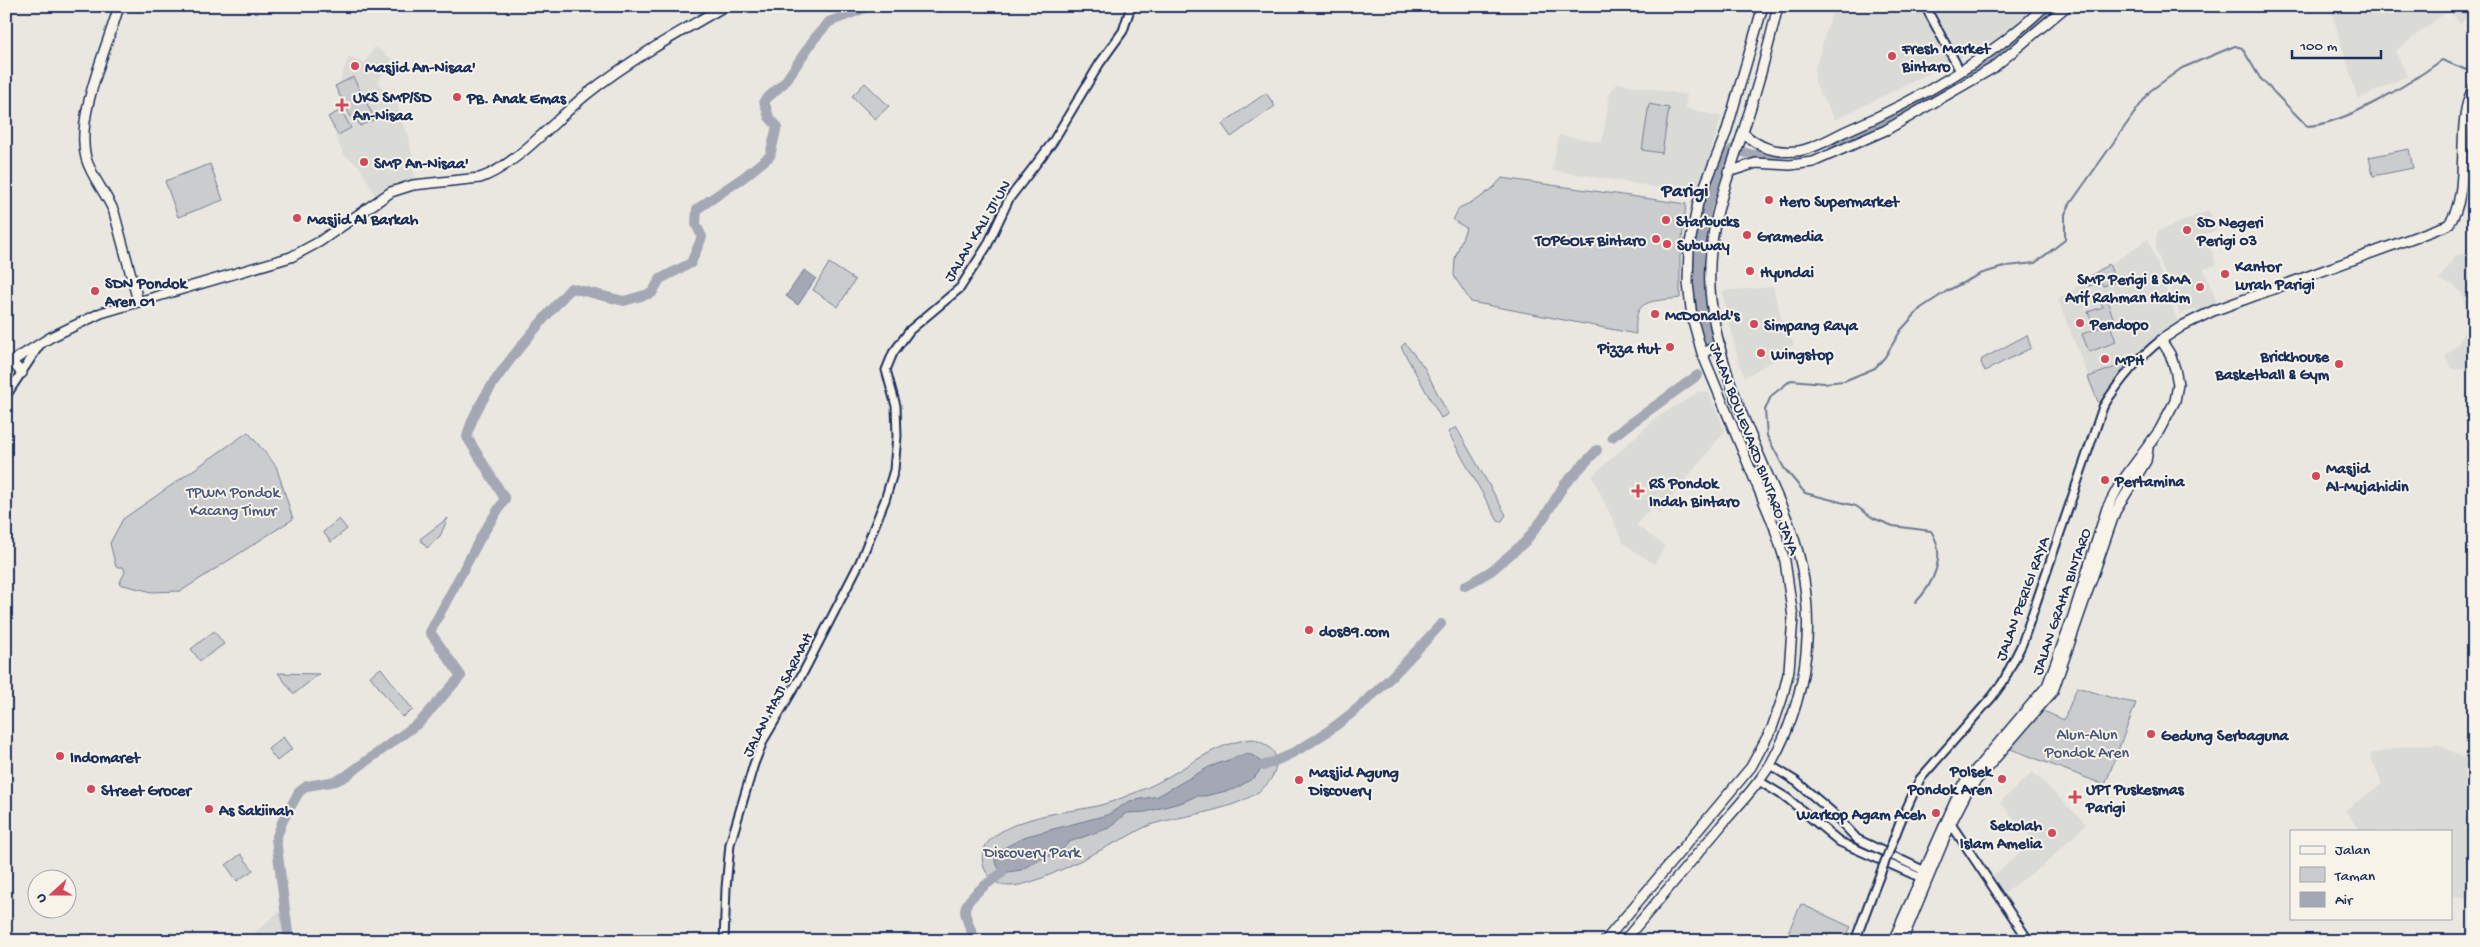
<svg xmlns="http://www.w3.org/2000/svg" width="2480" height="947" viewBox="0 0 2480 947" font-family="'Gochi Hand',sans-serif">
<rect width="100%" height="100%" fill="#eae7e0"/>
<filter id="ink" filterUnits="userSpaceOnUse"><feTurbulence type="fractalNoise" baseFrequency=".02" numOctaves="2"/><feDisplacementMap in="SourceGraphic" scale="10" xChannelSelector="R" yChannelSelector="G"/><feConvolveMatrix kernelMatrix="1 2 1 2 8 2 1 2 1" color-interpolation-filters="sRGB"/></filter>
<g filter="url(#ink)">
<path fill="#dadad6" d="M1834,6H2027L2032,12L1990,43L1835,120L1815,83V69Z
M2330,6H2474V7L2460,24L2449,10L2395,51L2407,76L2358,99Z
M375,47L392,59L378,81L382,89L388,91L395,100L399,110L398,115L409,136L415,180L394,186L376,196L359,166L346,156H344L328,117L342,109L335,86L339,84L349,56L364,64Z
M1618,83L1687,95L1685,108L1721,117L1698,194L1552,170L1559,135L1602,142L1610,92Z
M2209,211L2218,229L2206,234L2216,265L2204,269L2218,305L2197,313L2195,309L2180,314L2156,250V237L2158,231Z
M2148,239L2178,322L2155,337L2125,367L2099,404L2058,300Z
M2474,251V370L2452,369L2445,357L2458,344L2465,329L2466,310L2462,294L2454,285L2439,280L2455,256Z
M1773,287L1783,325L1794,344L1777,358L1745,377L1739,363L1722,291Z
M1700,391L1709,393L1725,431L1659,513L1652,507L1636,525L1665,546L1654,564L1624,544L1592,476L1655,419Z
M2471,727H2474V899L2451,895V831H2361L2345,810L2382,784L2370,754L2409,746L2439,745L2464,758Z
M2033,772L2086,824L2045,864L2002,894L1990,878L2034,841L2000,802Z
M278,912L285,916L290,941H246Z"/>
<path fill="#cbcccd" stroke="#737e96" d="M353,77L375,119L360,126L356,118L352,119L335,86Z
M865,83L889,106L875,119L852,96Z
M1266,93L1275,106L1231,137L1222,124Z
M1649,104L1669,108L1662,153L1642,150Z
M341,110L351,128L338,135L328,117Z
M2409,149L2413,168L2373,176L2369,157Z
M210,164L223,200L178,217L165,181Z
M1502,178L1686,204L1680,257V298C1651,302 1633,297 1636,334L1471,302L1454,276L1455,258L1466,228L1453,220L1459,208L1478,199L1494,187Z
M829,263L855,280L838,307L813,290Z
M2109,264L2116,282L2103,286L2101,282L2089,286L2086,279Z
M2105,295L2114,320L2094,328L2088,312L2103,307L2099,297Z
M2110,324L2116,342L2089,352L2082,334Z
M2027,335L2031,348L1985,371L1981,363L1982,359Z
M1405,343L1424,367L1448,414L1441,418L1401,347Z
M2122,365L2125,367L2099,404L2088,377Z
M1456,427L1506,515L1501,522L1498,521L1449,434L1448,432Z
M248,432L276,466L293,519L181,591L152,592L119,584L125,572L123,567H116L110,543L123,519Z
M448,518L440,536L427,548L420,539Z
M339,519L347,529L331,542L323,532Z
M214,631L224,644L200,661L191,649Z
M381,668L413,710L402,717L370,676Z
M278,673L319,674L294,694Z
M2077,687L2119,700L2136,703L2105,785L2008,748L2041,710L2064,720Z
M283,737L292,749L277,761L268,749Z
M1253,739C1266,744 1277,749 1276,764C1271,810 1185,813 1150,825C1142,828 1134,833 1127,837C1098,850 1037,887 1009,886C992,886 979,868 983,852C989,831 1023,821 1042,816C1062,811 1082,810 1101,805C1116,801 1131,794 1144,789C1180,774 1213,742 1253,739Z
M241,854L253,870L237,881L226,865Z
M1801,904L1851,927L1844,941H1784Z"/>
<path fill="#a3a8b4" stroke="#6d7892" d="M804,270L816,278L798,305L786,296Z
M1245,754C1255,755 1259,758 1263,766L1255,777L1235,789L1205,796H1196L1183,802L1146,812L1126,813L1109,828L1069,842L1059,853L1036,861L1021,870L1002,873L995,862V857L1002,849L1027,836L1107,815L1130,801L1158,796L1209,767Z"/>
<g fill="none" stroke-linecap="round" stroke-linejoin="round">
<path stroke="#6d7892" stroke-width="2" d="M1915,603C1934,584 1947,555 1931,531L1893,526L1873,518L1856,506L1805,493L1784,468L1767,436L1765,410L1771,396L1791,380L1824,383L1844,381L1875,368L1885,357L1901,330L1921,308L1947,291L1980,274L2007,266L2035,263L2065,240V214L2070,204L2150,91L2182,68L2235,46L2242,48L2260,78L2307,126C2346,124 2409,84 2442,60L2474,73"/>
<path stroke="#a3a8b4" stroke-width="10" d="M1830,143L1898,115L1970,74L2057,6
M1709,349C1696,295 1694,244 1712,190C1717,176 1722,161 1733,149L1753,155L1785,153
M1612,437L1698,375
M1465,586L1491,571L1525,542L1545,516L1564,485L1597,450
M1263,766C1336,739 1389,681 1441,624
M289,941L276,839L283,820L299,792L307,786L336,781L346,776L420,722L461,676L430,632L482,535L505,499L467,437C475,394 541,322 571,288L624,301L652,293L660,279L691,263L702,237L696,224L697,209L744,177L770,156L777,126L769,117L764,101L785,82L814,39L829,22L870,6
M976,941C972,932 966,921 965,911C964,899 992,880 1002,873"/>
<defs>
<path id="minor" d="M1925,6L1960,71
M6,396L39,346
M1770,765L1797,782L1832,812L1857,839L1929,873
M1759,781L1787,798L1840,842L1926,880
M1949,821L2029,941
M1900,823L1920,779L1992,697L2003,682L2022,644L2103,407C2119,381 2137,359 2161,340
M724,941L726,888L730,844L754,764L764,739L804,671L860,562L885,500L894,470L897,436L896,406L886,370L893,353L910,330L960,288L987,246L1009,199L1052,143L1100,63L1123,31L1131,6
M1855,941L1872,895"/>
<path id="major" d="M119,6C107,48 75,117 86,158C91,177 107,194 114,212L138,301
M1743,133C1760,148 1774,153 1798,151C1813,149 1830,139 1844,132C1916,101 1988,61 2045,6
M1728,172L1756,163L1790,165L1813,162L1886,130L1993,68L2067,6
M1702,353L1720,345
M12,362L22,373
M6,365L51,337L101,313L291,257L319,242L391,192L413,185L480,178C516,166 557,118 587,94C630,60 678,33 725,6
M1605,941L1751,767L1772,728L1782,699L1789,670L1793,617L1785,561L1774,526L1702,353L1692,317L1688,283L1689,248L1698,203L1726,133L1763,6
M1624,941C1656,903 1688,865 1720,827C1737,806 1758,786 1771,763C1815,685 1819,593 1784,512C1754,443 1715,364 1710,289C1707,231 1724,188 1742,135C1756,93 1768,49 1778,6
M1893,941L1962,786L2047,686L2073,616L2107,508L2120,484L2159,431L2175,401L2178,384L2175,369L2170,354L2161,340L2184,325L2213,311L2448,225C2468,202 2460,146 2465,117C2466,106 2469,96 2474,87
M1902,941L1951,823L1968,790L2053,691L2115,512L2146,461L2148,449"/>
</defs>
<use href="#minor" stroke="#1b2f5e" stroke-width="11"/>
<use href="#major" stroke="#1b2f5e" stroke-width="12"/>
<use href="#minor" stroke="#f7f3e8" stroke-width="7"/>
<use href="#major" stroke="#f7f3e8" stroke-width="9"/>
<defs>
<path id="minor-bridge" d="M1872,895L1900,823"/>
</defs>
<use href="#minor-bridge" stroke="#1b2f5e" stroke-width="11" stroke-linecap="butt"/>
<use href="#minor-bridge" stroke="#f7f3e8" stroke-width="7"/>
</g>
</g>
<g fill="#d1495b" stroke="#f7f3e8" stroke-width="2">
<circle cx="1892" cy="56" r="5"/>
<circle cx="355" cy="66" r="5"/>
<circle cx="457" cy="97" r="5"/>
<path d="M339.5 97.5h5v5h5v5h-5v5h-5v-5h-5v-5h5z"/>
<circle cx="364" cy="162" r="5"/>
<circle cx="1769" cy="200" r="5"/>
<circle cx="297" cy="218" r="5"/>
<circle cx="1666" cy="220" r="5"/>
<circle cx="2187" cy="230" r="5"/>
<circle cx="1747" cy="235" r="5"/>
<circle cx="1656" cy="239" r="5"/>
<circle cx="1667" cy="244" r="5"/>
<circle cx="1750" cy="271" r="5"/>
<circle cx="2225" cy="274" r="5"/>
<circle cx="2200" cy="287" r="5"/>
<circle cx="95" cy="291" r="5"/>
<circle cx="1655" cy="314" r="5"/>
<circle cx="2080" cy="323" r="5"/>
<circle cx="1754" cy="324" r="5"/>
<circle cx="1670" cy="347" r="5"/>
<circle cx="1761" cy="353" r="5"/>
<circle cx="2105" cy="359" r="5"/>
<circle cx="2339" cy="364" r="5"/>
<circle cx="2316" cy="476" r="5"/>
<circle cx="2105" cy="480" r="5"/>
<path d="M1635.5 483.5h5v5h5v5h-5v5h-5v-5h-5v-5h5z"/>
<circle cx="1309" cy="630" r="5"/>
<circle cx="2151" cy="734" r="5"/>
<circle cx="60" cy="756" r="5"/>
<circle cx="2002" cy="779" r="5"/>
<circle cx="1299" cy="780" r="5"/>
<circle cx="91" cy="789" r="5"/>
<path d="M2072.5 789.5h5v5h5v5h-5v5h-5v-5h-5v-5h5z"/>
<circle cx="209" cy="809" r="5"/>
<circle cx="1936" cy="813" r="5"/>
<circle cx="2052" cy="833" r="5"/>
</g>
<g text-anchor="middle" stroke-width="4" stroke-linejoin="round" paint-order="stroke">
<g font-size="16" font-weight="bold" fill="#1b2f5e" stroke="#f7f3e8" text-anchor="start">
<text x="1902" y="53">Fresh Market<tspan x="1902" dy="18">Bintaro</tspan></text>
<text x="365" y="72">Masjid An-Nisaa'</text>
<text x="353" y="102">UKS SMP/SD<tspan x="353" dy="18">An-Nisaa</tspan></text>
<text x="467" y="103">PB. Anak Emas</text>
<text x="374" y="168">SMP An-Nisaa'</text>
<text x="1779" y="206">Hero Supermarket</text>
<text x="307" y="224">Masjid Al Barkah</text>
<text x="1676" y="226">Starbucks</text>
<text x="2197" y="227">SD Negeri<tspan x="2197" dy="18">Perigi 03</tspan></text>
<text x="1757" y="241">Gramedia</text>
<text x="1646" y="245" text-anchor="end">TOPGOLF Bintaro</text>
<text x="1677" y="250">Subway</text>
<text x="2235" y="271">Kantor<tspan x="2235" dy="18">Lurah Parigi</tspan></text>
<text x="1760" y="277">Hyundai</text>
<text x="2190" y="284" text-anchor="end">SMP Perigi &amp; SMA<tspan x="2190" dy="18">Arif Rahman Hakim</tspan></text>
<text x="105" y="288">SDN Pondok<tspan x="105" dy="18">Aren 01</tspan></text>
<text x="1665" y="320">McDonald's</text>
<text x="2090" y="329">Pendopo</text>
<text x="1764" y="330">Simpang Raya</text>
<text x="1660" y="353" text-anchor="end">Pizza Hut</text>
<text x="1771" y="359">Wingstop</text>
<text x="2329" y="361" text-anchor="end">Brickhouse<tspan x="2329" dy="18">Basketball &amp; Gym</tspan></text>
<text x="2115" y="365">MPH</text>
<text x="2326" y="473">Masjid<tspan x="2326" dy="18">Al-Mujahidin</tspan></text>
<text x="2115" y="486">Pertamina</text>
<text x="1649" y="488">RS Pondok<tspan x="1649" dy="18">Indah Bintaro</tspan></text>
<text x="1319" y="636">dos89.com</text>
<text x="2161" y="740">Gedung Serbaguna</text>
<text x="70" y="762">Indomaret</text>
<text x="1992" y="776" text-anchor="end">Polsek<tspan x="1992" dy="18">Pondok Aren</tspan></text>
<text x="1309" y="777">Masjid Agung<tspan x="1309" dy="18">Discovery</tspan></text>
<text x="2086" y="794">UPT Puskesmas<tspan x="2086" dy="18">Parigi</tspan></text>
<text x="101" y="795">Street Grocer</text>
<text x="219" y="815">As Sakiinah</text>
<text x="1926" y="819" text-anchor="end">Warkop Agam Aceh</text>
<text x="2042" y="830" text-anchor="end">Sekolah<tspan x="2042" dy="18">Islam Amelia</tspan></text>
</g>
<g font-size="16" fill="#1b2f5e" stroke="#f7f3e8">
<text transform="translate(976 230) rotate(-59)" y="6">JALAN KALI JI'UN</text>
<text transform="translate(1756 448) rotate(69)" y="6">JALAN BOULEVARD BINTARO JAYA</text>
<text transform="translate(2021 598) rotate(-70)" y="6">JALAN PERIGI RAYA</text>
<text transform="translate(2060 601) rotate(-71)" y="6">JALAN GRAHA BINTARO</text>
<text transform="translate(776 694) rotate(-63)" y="6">JALAN HAJI SARMAH</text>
</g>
<g font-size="16" fill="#47567a" stroke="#f7f3e8">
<text x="233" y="497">TPWM Pondok<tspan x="233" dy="18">Kacang Timur</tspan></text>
<text x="2087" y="739">Alun-Alun<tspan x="2087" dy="18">Pondok Aren</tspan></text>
<text x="1032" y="857">Discovery Park</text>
</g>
<g font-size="19" font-weight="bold" fill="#1b2f5e" stroke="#f7f3e8">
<text x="1685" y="196">Parigi</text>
</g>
</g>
<rect width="2480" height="947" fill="none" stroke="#f7f3e8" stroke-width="25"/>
<rect x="12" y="12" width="2455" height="922" fill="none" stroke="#1b2f5e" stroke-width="2" filter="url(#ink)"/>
<rect x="2290" y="830" width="162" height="90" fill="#f7f3e8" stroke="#9fa5b1"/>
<rect x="2300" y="846" width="25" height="8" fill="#f7f3e8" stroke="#9fa5b1"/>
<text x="2335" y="854" font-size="15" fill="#1b2f5e">Jalan</text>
<rect x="2300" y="867" width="25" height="15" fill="#cbcccd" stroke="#9fa5b1"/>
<text x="2335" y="880" font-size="15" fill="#1b2f5e">Taman</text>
<rect x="2300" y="892" width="25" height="15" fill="#a3a8b4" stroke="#9fa5b1"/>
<text x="2335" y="904" font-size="15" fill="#1b2f5e">Air</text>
<g transform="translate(52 894) rotate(249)"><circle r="24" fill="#f7f3e8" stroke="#9fa5b1"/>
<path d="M0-4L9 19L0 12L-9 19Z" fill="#d1495b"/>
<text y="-8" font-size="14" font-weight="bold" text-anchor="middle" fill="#1b2f5e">U</text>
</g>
<path d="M2292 50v8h89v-8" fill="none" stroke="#1b2f5e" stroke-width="2.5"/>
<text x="2300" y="50" font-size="15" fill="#1b2f5e" stroke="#f7f3e8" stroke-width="4" paint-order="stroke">100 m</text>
</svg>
